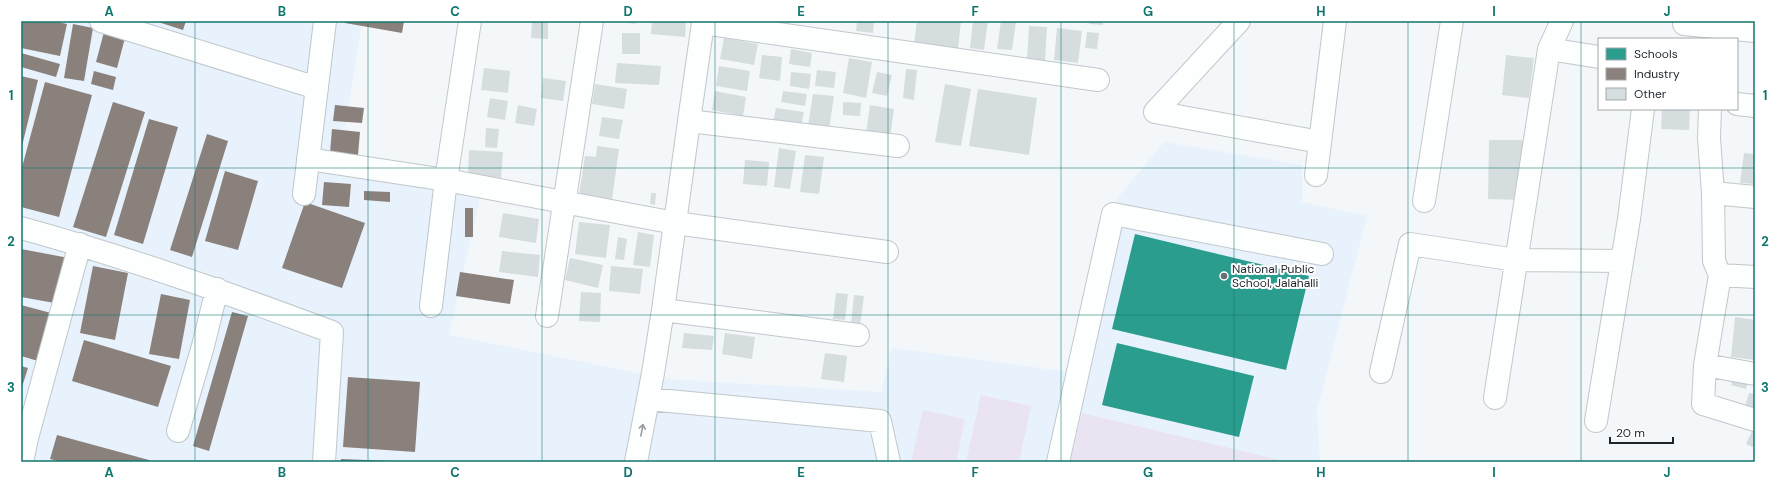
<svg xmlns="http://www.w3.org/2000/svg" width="1776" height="483" viewBox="0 0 1776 483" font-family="'DM Sans',sans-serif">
<rect width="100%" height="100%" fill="#f4f7f9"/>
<path fill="#e7f2fc" d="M21,21H362L338,174L481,194L449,335L667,379L881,392L892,348L1076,373L1111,206L1164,142L1302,165V202L1367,216L1317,410L1320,462H21Z"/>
<path fill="#eae3f2" d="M981,395L1031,406L1019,462H966Z
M923,410L965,419L956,462H911Z
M1082,413L1288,462H1070Z"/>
<path fill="#2a9d8f" d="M1135,234L1309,276L1286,370L1112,329Z
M1117,343L1254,376L1239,437L1102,405Z"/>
<path fill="#8a817c" d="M21,21H53L67,24L60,56L21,48Z
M155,21H186L183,30Z
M345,21H404L402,33L345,23Z
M73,24L93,28L84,81L64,78Z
M104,32L125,38L117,68L96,62Z
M21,53L60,64L56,77L21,67Z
M94,71L116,77L113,90L91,84Z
M21,76L38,80L22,146H21Z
M45,82L92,95L59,217L21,207V171Z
M113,102L145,112L106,237L73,227Z
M335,105L364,108L362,123L333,121Z
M149,119L178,127L143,244L114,235Z
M332,129L360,132L358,155L330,153Z
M207,134L228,141L192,257L170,250Z
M225,171L258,181L238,250L205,241Z
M324,182L351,184L349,207L322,205Z
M364,191L390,192V202L364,200Z
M305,202L365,223L342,288L282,268Z
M465,208H473V237H465Z
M21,249L69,258L60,304L21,297Z
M93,266L128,273L115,340L80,333Z
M460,272L514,280L510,304L456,296Z
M161,294L190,300L179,359L149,354Z
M21,305L51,313L38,361L21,356Z
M232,312L248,316L209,451L193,446Z
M84,340L171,366L158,407L72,381Z
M21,366L28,368L21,390Z
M348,377L420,382L415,452L343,447Z
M57,435L149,460V462H62L50,459Z
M341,459L392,461V462H341Z"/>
<path fill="#d5dddf" d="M532,21H548V39L531,38Z
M618,21H635V24Z
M652,21H686L685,37L651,34Z
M857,21H874L873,33L856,31Z
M917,21H961L958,49L914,44Z
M973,21H988L984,50L970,48Z
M1001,21L1016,22L1012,50L997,49Z
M1090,21H1103V25L1089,24Z
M1029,26L1047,27L1045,61L1027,60Z
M1057,28L1082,31L1078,63L1054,60Z
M1087,32L1099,33L1097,49L1085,48Z
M622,33H640V54H622Z
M724,38L758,44L754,65L720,59Z
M791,49L812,53L810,67L789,64Z
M762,55L782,57L780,81L759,78Z
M1506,55L1534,58L1529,98L1502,95Z
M849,58L872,62L866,98L843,93Z
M617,63L661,66L659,85L615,83Z
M719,66L750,71L747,91L716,86Z
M484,68L510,71L508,93L481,90Z
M906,69L917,70L914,100L903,98Z
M817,70L836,72L834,88L815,86Z
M791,72L811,74L809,89L790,86Z
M877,72L892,75L887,96L872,93Z
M543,78L566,81L563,101L541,98Z
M595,84L627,89L624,109L592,104Z
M945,84L971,89L961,146L935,142Z
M978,89L1037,98L1029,155L969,146Z
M715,91L746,97L743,116L712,110Z
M783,91L807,94L805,106L781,102Z
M813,94L834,96L829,129L808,126Z
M490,98L508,101L505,120L487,117Z
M843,102L861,103L860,116L843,115Z
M518,105L537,109L534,126L515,123Z
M870,105L894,109L890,138L866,134Z
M776,108L804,112L801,127L773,123Z
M1662,109H1690L1689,130L1661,129Z
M602,117L623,120L619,139L599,136Z
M486,128L499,129L497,148L485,147Z
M1489,140H1524L1522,200L1488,199Z
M597,146L619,149L612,199L579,195L585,156L596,157Z
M779,148L796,151L790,189L774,187Z
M469,150L503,152L501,178L468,175Z
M1744,153L1755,154V184L1740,183Z
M805,155L824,157L819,194L800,192Z
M745,160L769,162L767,186L743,184Z
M651,193H656L655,205L650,204Z
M503,213L539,219L536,243L499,237Z
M579,222L610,225L606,258L575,254Z
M638,232L654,235L650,267L633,265Z
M618,237L627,239L624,260L615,259Z
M502,251L540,255L538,277L499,272Z
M570,258L603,265L598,288L565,280Z
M611,266L643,269L640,294L609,291Z
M581,292L601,293L600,322L579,321Z
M836,293L848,294L845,320L833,319Z
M854,295L864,296L860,325L851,324Z
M1735,317L1755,320V360L1731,357Z
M684,333L714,336L712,350L682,348Z
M725,333L755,337L752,359L722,354Z
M825,353L847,356L844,382L821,379Z
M1734,374L1749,378L1746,389L1731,385Z
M1749,393L1755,394V410L1745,407Z
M1755,425V448L1746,444Z"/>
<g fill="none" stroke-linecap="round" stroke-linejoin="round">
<defs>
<path id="minor" d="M101,21L317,88
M703,21V23L1098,80
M1239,21L1155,112L1320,142
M703,23L689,121L898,146
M1684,24L1755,31
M1549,49L1599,57
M1737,104L1755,106
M1710,109L1709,138L1713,193L1755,197
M689,121L675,223L887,252
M308,159L446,180L675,223L663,310L858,335
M1316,175L1335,21
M1713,193L1714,261L1720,275L1705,365L1703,404L1755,420
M304,194L325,21
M1424,201L1452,21
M21,228C127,257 230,294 332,332L324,462
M1720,275L1755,277
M431,306L446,180L470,21
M547,316L592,21
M1705,365L1755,374
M1381,372L1410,244L1516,260L1622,261
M1495,398L1549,49L1562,21
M648,399L880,421L889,462
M1596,421L1629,219L1643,109
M178,431L203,346L217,289
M22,462L27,438L80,244
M636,462L653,373L663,310
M1058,462L1113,214L1322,254"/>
</defs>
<use href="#minor" stroke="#c1c7cb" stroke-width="24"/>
<use href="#minor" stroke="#fdfefe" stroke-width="22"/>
</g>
<defs><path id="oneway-shaft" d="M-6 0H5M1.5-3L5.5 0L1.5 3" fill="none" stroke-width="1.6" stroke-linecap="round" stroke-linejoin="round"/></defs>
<use stroke="#989ca0" href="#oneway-shaft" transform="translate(642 430) rotate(-79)"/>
<path fill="none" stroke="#0f766e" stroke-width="1" stroke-opacity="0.55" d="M195,21V462M368,21V462M542,21V462M715,21V462M888,21V462M1061,21V462M1234,21V462M1408,21V462M1581,21V462M21,168H1755M21,315H1755"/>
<circle fill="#686e74" stroke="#fff" stroke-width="1.5" cx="1224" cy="276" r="4"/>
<g text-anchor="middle" stroke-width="4" stroke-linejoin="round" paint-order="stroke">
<g font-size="12" fill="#1c252d" stroke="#fff" text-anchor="start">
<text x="1232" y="273">National Public<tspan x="1232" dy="14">School, Jalahalli</tspan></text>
</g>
</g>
<rect width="1776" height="483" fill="none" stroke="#ffffff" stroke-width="44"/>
<rect x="1598" y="38" width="140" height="72" fill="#ffffff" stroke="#a4a8ab"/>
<rect x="1606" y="48" width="20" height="12" fill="#2a9d8f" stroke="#a4a8ab"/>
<text x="1634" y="58" font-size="12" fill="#1c252d">Schools</text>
<rect x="1606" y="68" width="20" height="12" fill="#8a817c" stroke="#a4a8ab"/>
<text x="1634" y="78" font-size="12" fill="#1c252d">Industry</text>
<rect x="1606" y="88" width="20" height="12" fill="#d5dddf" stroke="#a4a8ab"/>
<text x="1634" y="98" font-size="12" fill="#1c252d">Other</text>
<path d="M1610 437v6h63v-6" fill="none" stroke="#1c252d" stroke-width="2"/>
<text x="1616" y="437" font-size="12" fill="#1c252d" stroke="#ffffff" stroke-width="3" paint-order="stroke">20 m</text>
<rect x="22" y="22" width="1732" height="439" fill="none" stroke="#0f766e" stroke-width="1.5"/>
<g font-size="13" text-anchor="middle" font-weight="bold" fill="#0f766e">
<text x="109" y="16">A</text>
<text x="282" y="16">B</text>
<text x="455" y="16">C</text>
<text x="628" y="16">D</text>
<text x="801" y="16">E</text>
<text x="975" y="16">F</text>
<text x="1148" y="16">G</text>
<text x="1321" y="16">H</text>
<text x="1494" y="16">I</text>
<text x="1667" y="16">J</text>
<text x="11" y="100">1</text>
<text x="1765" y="100">1</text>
<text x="11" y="246">2</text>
<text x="1765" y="246">2</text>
<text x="11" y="392">3</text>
<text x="1765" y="392">3</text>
<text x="109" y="477">A</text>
<text x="282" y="477">B</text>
<text x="455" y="477">C</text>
<text x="628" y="477">D</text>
<text x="801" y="477">E</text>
<text x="975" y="477">F</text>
<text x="1148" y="477">G</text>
<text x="1321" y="477">H</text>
<text x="1494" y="477">I</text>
<text x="1667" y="477">J</text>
</g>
</svg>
